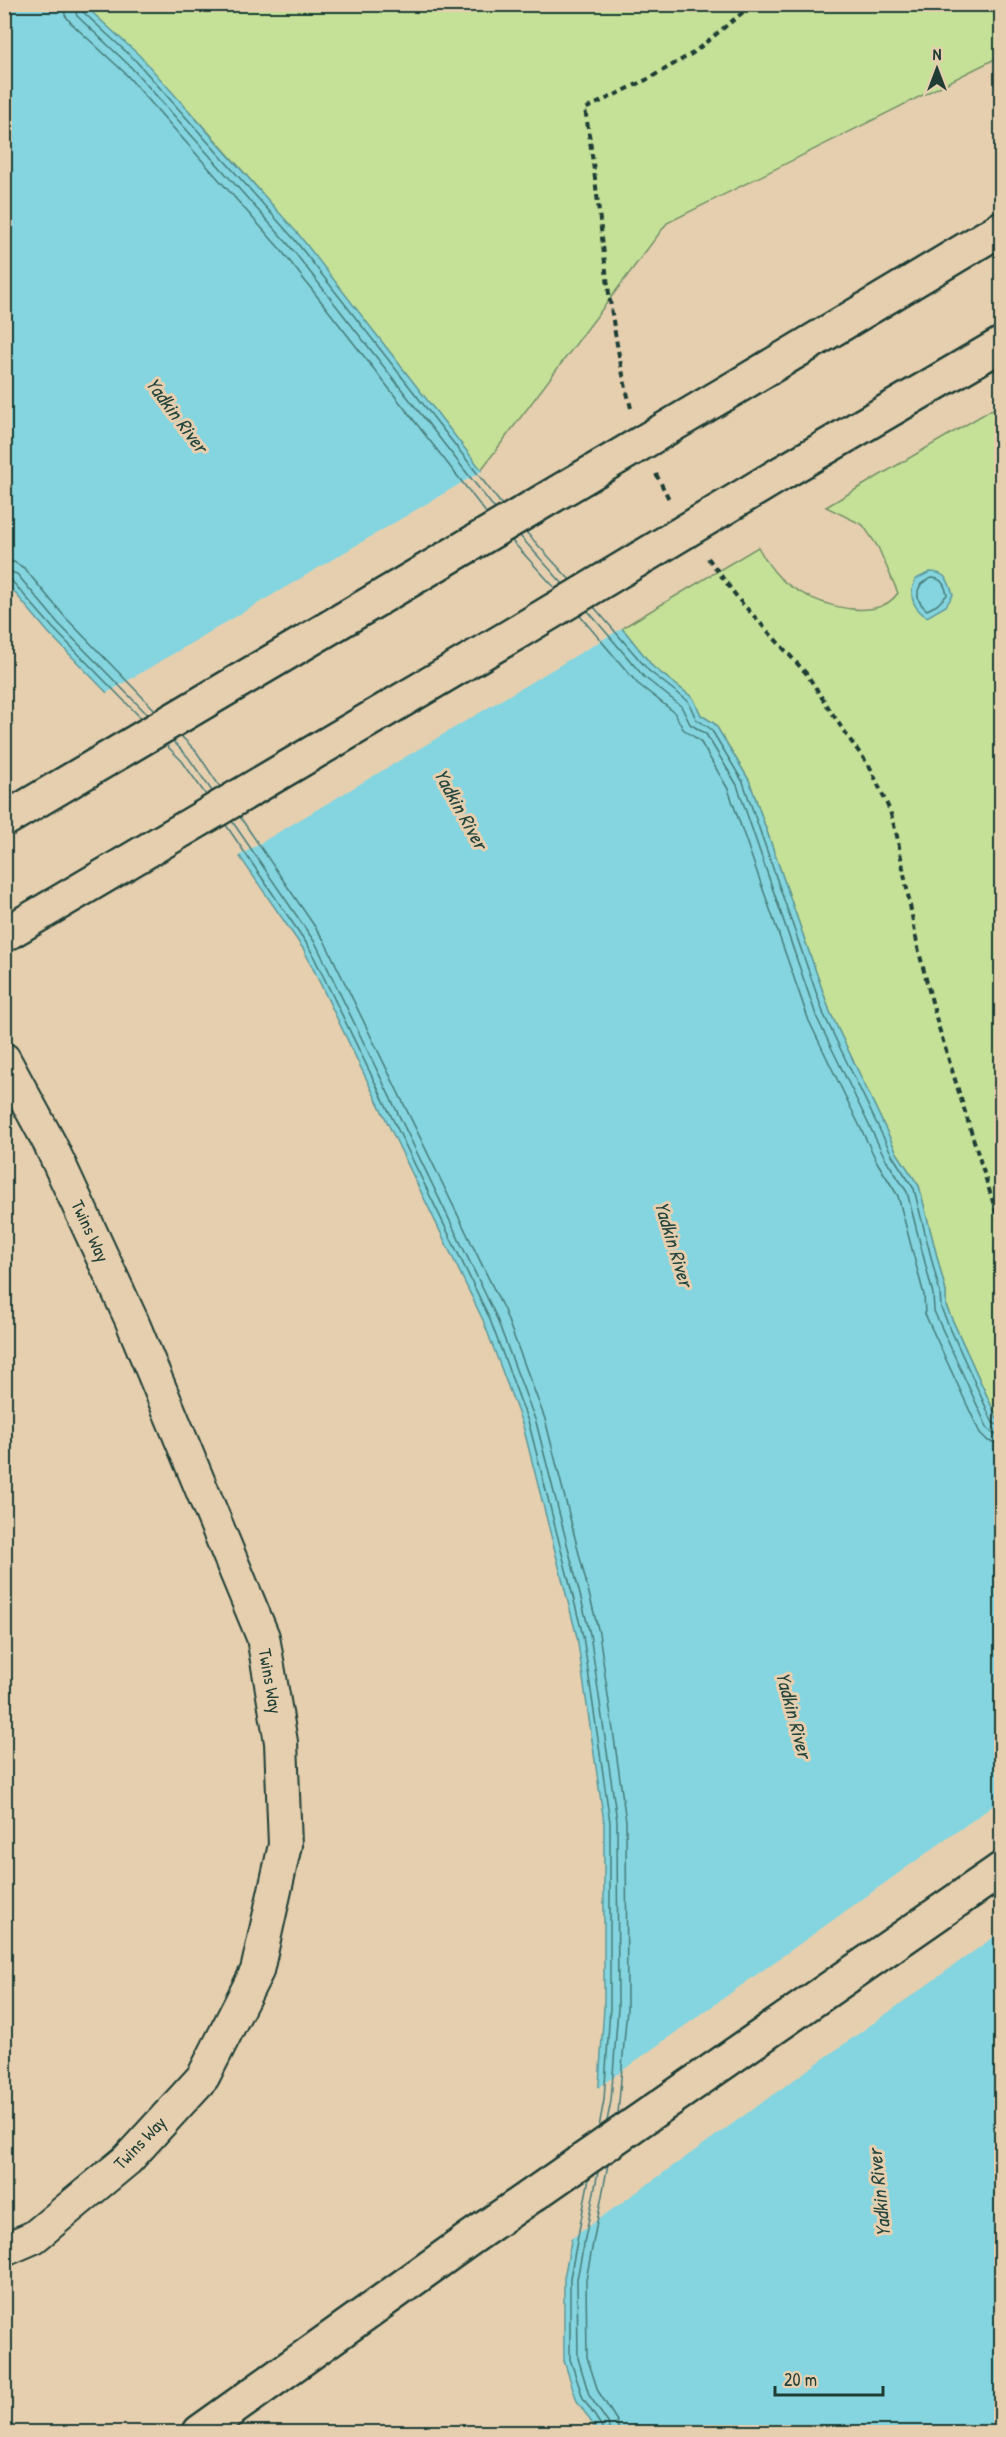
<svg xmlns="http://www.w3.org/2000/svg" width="1006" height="2437" viewBox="0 0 1006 2437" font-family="'Patrick Hand',sans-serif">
<rect width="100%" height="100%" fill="#e5cfaf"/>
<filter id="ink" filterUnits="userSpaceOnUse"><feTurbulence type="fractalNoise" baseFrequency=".0167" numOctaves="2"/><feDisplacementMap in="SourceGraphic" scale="12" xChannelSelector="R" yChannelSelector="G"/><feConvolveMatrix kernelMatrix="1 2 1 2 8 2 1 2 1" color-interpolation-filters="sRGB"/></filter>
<g filter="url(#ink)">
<path fill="#c5e198" stroke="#728f66" stroke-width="1.5" d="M84,5H1001V56L667,223L481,470C356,309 234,144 84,5Z
M1001,404V1427L946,1306V1292L919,1186L897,1153L830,1012L749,780L715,724L701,715L693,698L653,667L622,628L758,547C764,558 771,569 780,578C803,600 874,628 898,593L878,547L863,525L826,507Z"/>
<path fill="#84d5df" stroke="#5c989b" stroke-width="1.5" d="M4,5H84L140,56L299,235L504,499L627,634L653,667L693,698L701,715L715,724L749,780L830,1012L897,1153L919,1186L946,1292V1306L1001,1427V2432H598L577,2401L564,2361V2278L598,2100L604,2007V1822L577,1637L523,1426L483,1320L304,950L177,765L48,632L5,581Z
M930,572C946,572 949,581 953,595L946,606L927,617C912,608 908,594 916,579Z"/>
<path fill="#e5cfaf" d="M485,469L507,497L624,627L237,857L175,767L105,694Z
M1001,1800V1932L568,2241L595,2090Z"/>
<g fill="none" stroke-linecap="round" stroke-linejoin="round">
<path stroke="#477a78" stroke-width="1.5" d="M64,4L65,15L71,23L124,72L281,250L487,514
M73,4L77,16L130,66L288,244L495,509
M81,4L82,11L136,61L294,239L502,505
M526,532L570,580
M520,536L563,584
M512,541L555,588
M4,561L14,562L24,568L65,617L155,710
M4,570L17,574L58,623L147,714
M4,577L11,580L53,628L141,718
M931,578C942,578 945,585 947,595L937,605L927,610C918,603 915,594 921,584Z
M594,607L649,671L688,701L696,719L711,729L743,782L824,1015L892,1155L914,1189L940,1293L941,1308L993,1423L1002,1427
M588,611L644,677L681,706L690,724L706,734L737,785L817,1018L885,1158L907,1192L933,1294L934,1311L987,1427L993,1433L1002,1435
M580,616L637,683L674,712L683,729L700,741L728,789L809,1021L877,1162L898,1196L924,1295L925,1314L980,1433L988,1441L1002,1444
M181,736L196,751L220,787
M173,741L188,757L212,791
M166,745L182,761L206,795
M240,817L324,940L504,1310L545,1419L599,1633L626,1821L627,2008L618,2114
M232,821L316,944L495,1314L536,1422L590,1634L617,1821L618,2008L611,2101L607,2121
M226,825L309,947L489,1317L529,1424L583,1636L610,1822V2008L604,2100L599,2127
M608,2164L586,2280L587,2357L598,2391L617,2421L619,2432
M598,2172L577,2279L578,2358L589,2395L608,2423L610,2432
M589,2178L570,2278V2359L583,2398L602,2427L603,2432"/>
<defs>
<path id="minor" d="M4,1059L50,1144L131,1319L263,1637L281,1742L285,1845L257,1971L203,2077L127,2160L34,2237L4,2250"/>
<path id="primary" d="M200,2432L468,2240L1002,1869"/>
<path id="motorway" d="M733,389L1002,228
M782,473L1002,344"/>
</defs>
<use href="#minor" stroke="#1f3d34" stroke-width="36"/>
<use href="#primary" stroke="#1f3d34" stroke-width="38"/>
<use href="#motorway" stroke="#1f3d34" stroke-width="38"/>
<path stroke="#1f3d34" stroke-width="4" stroke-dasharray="6 4.5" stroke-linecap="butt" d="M631,408C605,311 602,209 585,109L648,79L693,53L753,4
M656,474L669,499
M708,558L740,601L806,673L845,733L870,767L890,811L897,836L918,948L938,1025L1002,1231"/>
<use href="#minor" stroke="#e5cfaf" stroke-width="32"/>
<use href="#primary" stroke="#e5cfaf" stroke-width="33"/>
<use href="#motorway" stroke="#e5cfaf" stroke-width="33"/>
<defs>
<path id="motorway-bridge" d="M4,820L733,389
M4,935L516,633L782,473"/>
</defs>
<use href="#motorway-bridge" stroke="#1f3d34" stroke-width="38" stroke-linecap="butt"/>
<use href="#motorway-bridge" stroke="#e5cfaf" stroke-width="33"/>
</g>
</g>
<g text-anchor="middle" stroke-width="6" stroke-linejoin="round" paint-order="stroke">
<g font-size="18" fill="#1f3d34" stroke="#e5cfaf">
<text transform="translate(90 1231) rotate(65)" y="6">Twins Way</text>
<text transform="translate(270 1681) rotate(80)" y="6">Twins Way</text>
<text transform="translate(140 2143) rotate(-46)" y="6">Twins Way</text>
</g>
<g font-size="20" font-style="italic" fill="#24453d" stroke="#e5cfaf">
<text transform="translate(177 415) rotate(53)" y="7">Yadkin River</text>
<text transform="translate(461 809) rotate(61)" y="7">Yadkin River</text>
<text transform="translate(674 1244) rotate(73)" y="7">Yadkin River</text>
<text transform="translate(794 1715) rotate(75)" y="7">Yadkin River</text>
<text transform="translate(879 2193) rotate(-96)" y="7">Yadkin River</text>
</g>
</g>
<rect width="1006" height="2437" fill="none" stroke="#e5cfaf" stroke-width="24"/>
<rect x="12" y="12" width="982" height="2413" fill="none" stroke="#1f3d34" stroke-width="2" filter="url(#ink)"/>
<g transform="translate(937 69)" stroke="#e5cfaf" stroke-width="4.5" paint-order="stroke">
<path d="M0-4.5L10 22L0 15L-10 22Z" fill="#1f3d34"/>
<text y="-9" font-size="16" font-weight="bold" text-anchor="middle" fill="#1f3d34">N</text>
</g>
<path d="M775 2386v9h108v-9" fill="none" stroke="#1f3d34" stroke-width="3"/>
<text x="784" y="2386" font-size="18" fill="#1f3d34" stroke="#e5cfaf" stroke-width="4.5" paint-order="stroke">20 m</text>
</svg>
